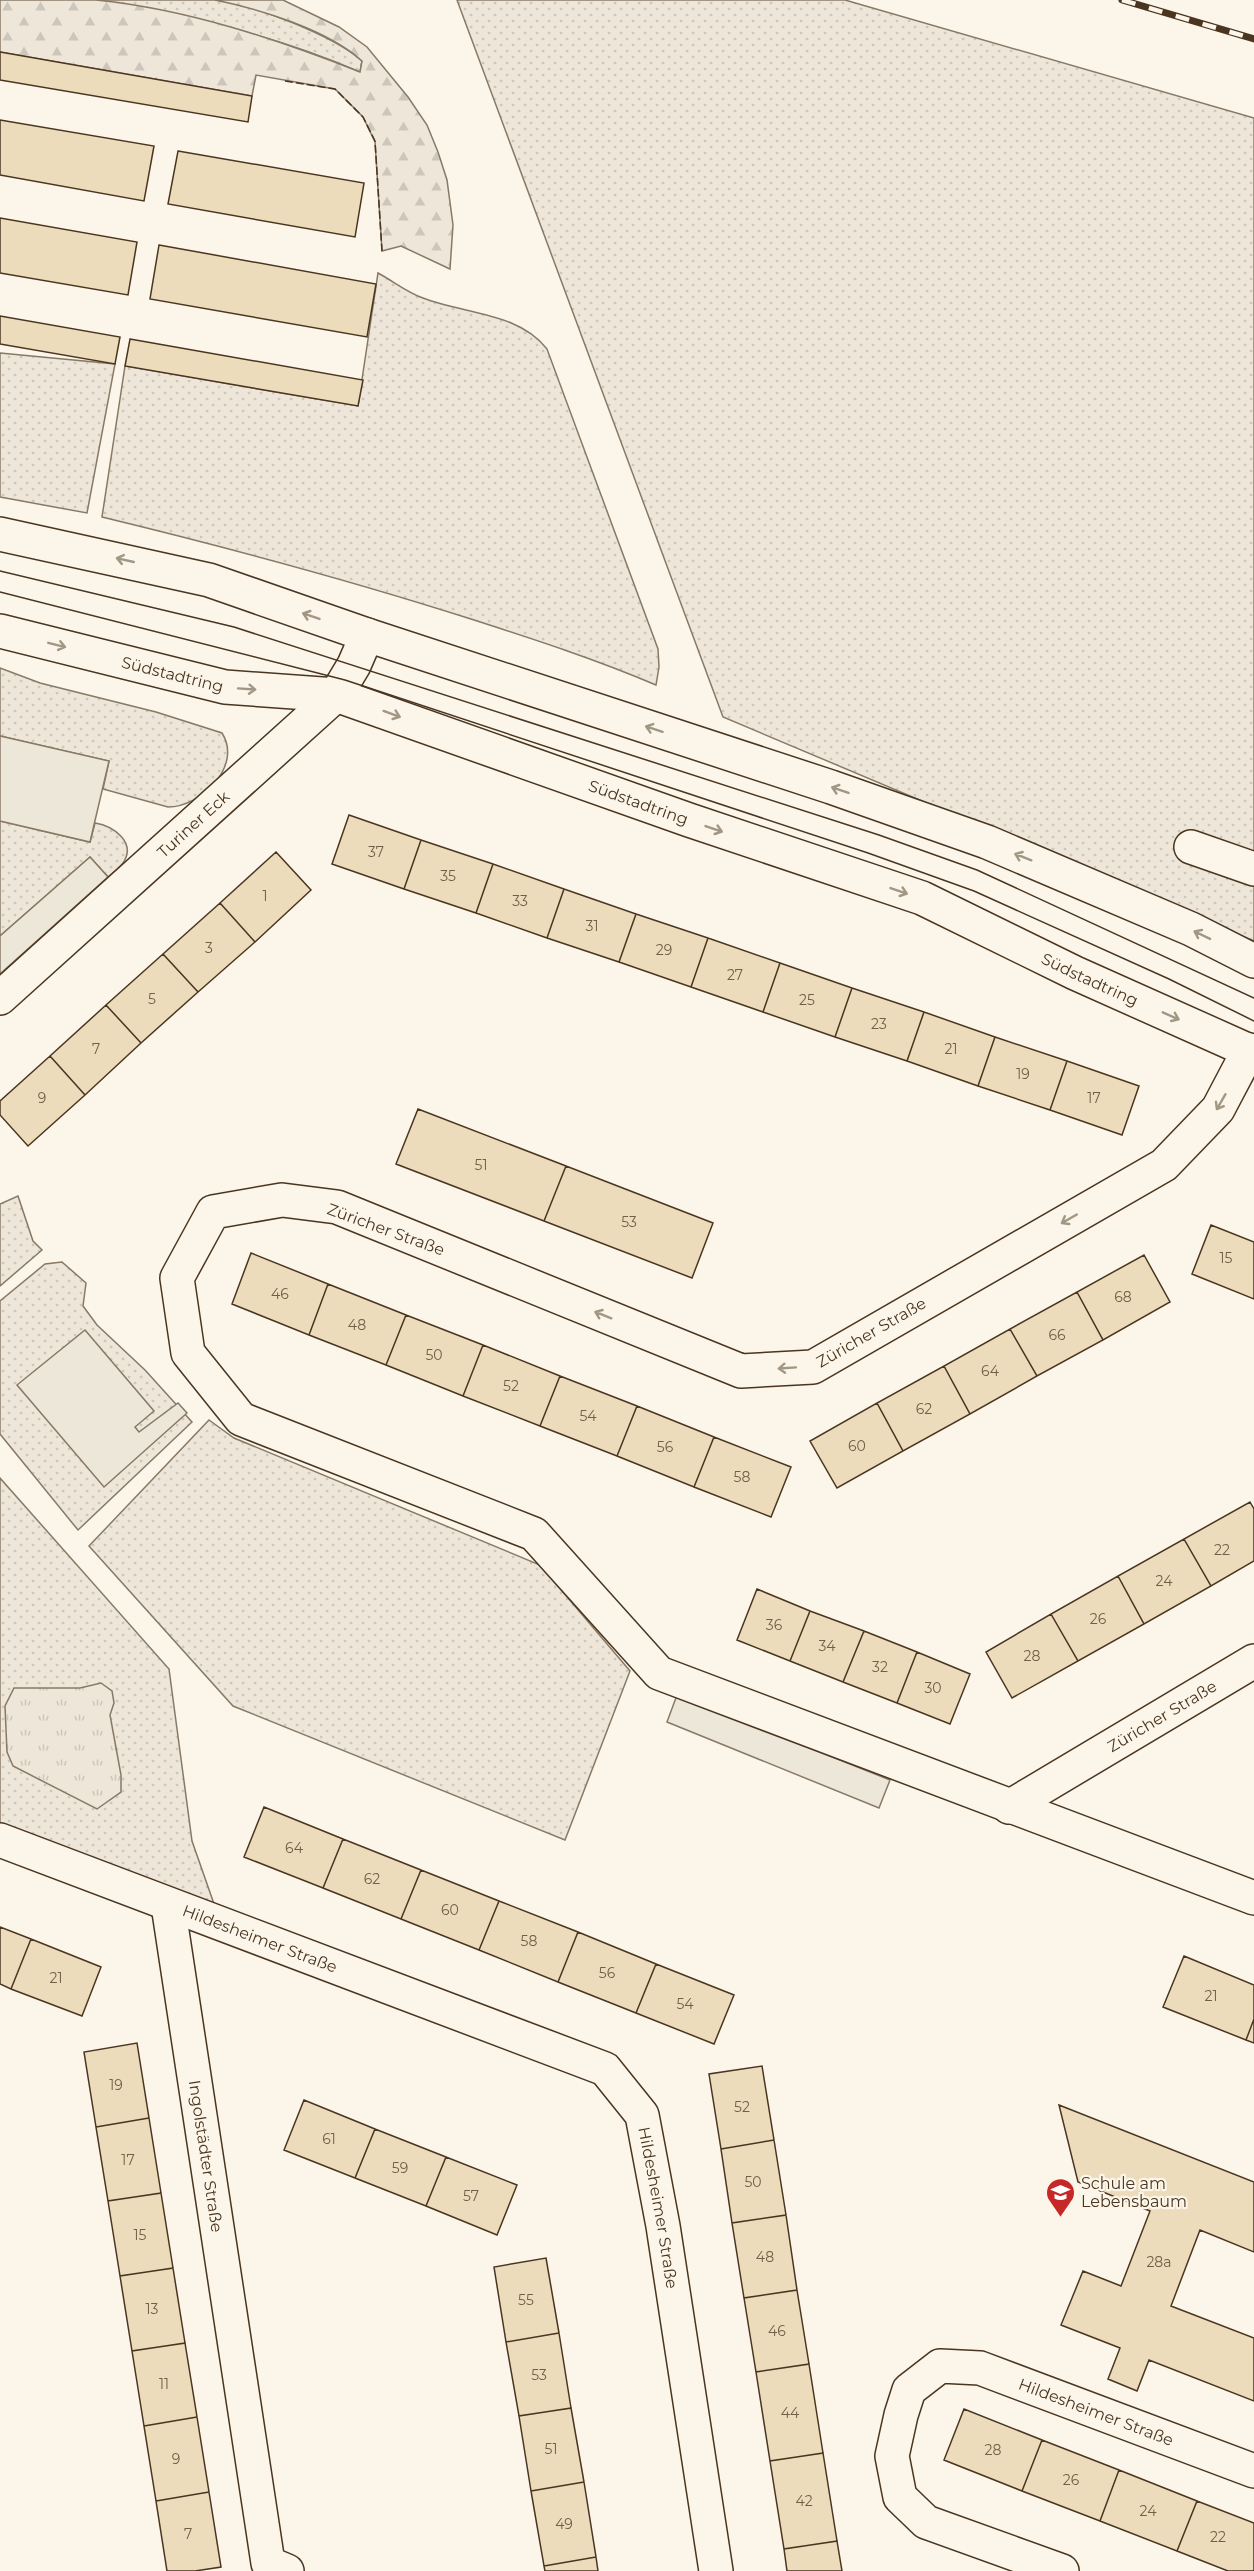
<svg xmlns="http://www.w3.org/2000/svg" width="1254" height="2571" viewBox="0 0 1254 2571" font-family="Montserrat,sans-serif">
<defs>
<pattern id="grass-dots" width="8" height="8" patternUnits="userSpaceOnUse" patternTransform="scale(1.5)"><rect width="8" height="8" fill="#ede6d9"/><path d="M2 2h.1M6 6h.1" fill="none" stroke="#cdc6ba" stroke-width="1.8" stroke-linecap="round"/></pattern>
<pattern id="forest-firs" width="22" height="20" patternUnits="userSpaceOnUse" patternTransform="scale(1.5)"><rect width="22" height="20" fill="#ede6d9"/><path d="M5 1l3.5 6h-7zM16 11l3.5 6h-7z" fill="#cdc6ba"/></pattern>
<pattern id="park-tufts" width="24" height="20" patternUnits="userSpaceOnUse" patternTransform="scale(1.5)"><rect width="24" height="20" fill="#ede6d9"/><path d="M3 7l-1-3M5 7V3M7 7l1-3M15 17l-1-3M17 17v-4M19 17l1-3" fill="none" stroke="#cdc6ba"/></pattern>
</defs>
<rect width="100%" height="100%" fill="#fbf6e9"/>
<path fill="url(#grass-dots)" stroke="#887966" stroke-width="1.5" d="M95,0C134,0 175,0 215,0C251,3 336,37 362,61L360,72C275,35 186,14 95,0Z
M457,0H845L1254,118V941L723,717Z
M378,273C393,281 408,293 423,298C464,314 518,312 547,349L658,649L659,667L656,685C595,659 533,639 471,619C349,580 226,547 102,517L125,366L358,406Z
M0,353L115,364L87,513L0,497Z
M0,668L40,683L156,712L222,733C243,766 201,807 168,807L103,789L109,761L0,736Z
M0,821L90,842L95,823C113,826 137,842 123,863C119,868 113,873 108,877L90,857L0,936Z
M18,1196L33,1241L42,1250L0,1286V1204Z
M62,1262L86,1283L83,1306L97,1325L145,1370L192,1422L78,1530L0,1434V1301L45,1264Z
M209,1420L234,1438L540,1565L630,1671L565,1840L233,1706L89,1546Z
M0,1478L169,1669L192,1841L220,1921L0,1840Z"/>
<path fill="url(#forest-firs)" stroke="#887966" stroke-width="1.5" d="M0,0C32,0 65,0 96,0C187,9 276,39 360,72L362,61C328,30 260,9 215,0H283L339,27L367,47L408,97L427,125L438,152L447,180L453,225L450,269L401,246L382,251L375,142L363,117L335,89L256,75L252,96L0,52Z"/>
<path fill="url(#park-tufts)" stroke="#887966" stroke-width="1.5" d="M101,1683L112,1691L114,1703L110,1715L121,1775V1792L97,1809L13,1766L7,1752L5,1706L14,1688H80Z"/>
<path fill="#ede7d9" stroke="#887966" stroke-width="1.5" d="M0,736L109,761L90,842L0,821Z
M90,857L108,877L0,974V936Z
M85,1330L154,1411L135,1427L139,1432L178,1403L187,1413L104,1487L17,1385Z
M677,1695L890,1780L879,1808L667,1722Z"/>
<path fill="#ecdcbc" stroke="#4a3520" stroke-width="1.5" d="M0,52L252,96L248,122L0,80Z
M0,120L154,146L144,201L0,175Z
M178,151L364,183L355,237L168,204Z
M0,218L137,242L128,295L0,273Z
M159,245L376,284L367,337L150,299Z
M0,316L120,337L115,364L0,344Z
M130,339L363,380L358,406L125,366Z
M349,815L421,840L404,889L332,864Z
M421,840L493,864L476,913L404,889Z
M276,852L311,890L255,942L220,903Z
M493,864L564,889L547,938L476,913Z
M564,889L636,914L619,962L547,938Z
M220,903L255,942L198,992L163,954Z
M636,914L708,938L691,987L619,962Z
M708,938L780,963L763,1012L691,987Z
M163,954L198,992L141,1043L106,1005Z
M780,963L852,988L835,1037L763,1012Z
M852,988L924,1012L907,1061L835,1037Z
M106,1005L141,1043L85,1095L50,1056Z
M924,1012L995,1037L978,1086L907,1061Z
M995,1037L1067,1061L1050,1110L978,1086Z
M50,1056L85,1095L28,1146L0,1115V1101Z
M1067,1061L1139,1086L1122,1135L1050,1110Z
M418,1109L566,1166L544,1221L396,1164Z
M566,1166L713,1223L692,1278L544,1221Z
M1211,1225L1254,1242V1299L1192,1274Z
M251,1253L328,1284L309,1335L232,1304Z
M1144,1255L1170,1302L1103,1340L1077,1292Z
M328,1284L406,1315L386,1365L309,1335Z
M1077,1292L1103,1340L1037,1376L1010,1329Z
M406,1315L483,1345L463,1396L386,1365Z
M1010,1329L1037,1376L970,1414L944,1366Z
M483,1345L560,1376L540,1426L463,1396Z
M944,1366L970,1414L903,1451L877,1403Z
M560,1376L637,1406L617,1456L540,1426Z
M877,1403L903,1451L837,1488L810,1441Z
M637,1406L714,1437L694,1487L617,1456Z
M714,1437L791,1467L771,1517L694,1487Z
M1250,1502L1254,1509V1561L1211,1586L1184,1539Z
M1184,1539L1211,1586L1144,1624L1118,1576Z
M1118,1576L1144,1624L1078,1661L1051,1614Z
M757,1589L810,1611L790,1661L737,1640Z
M810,1611L864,1631L843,1682L790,1661Z
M1051,1614L1078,1661L1012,1698L986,1652Z
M864,1631L917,1652L897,1703L843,1682Z
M917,1652L970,1674L950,1724L897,1703Z
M264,1807L343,1839L323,1888L244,1857Z
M343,1839L421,1870L401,1919L323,1888Z
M421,1870L499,1901L479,1950L401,1919Z
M499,1901L578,1932L558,1982L479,1950Z
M0,1927L31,1939L11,1989L0,1984Z
M578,1932L656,1964L636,2013L558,1982Z
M31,1939L101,1967L82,2016L11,1989Z
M1184,1956L1254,1985V2019L1246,2040L1163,2007Z
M656,1964L734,1995L714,2044L636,2013Z
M1254,2019V2043L1246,2040Z
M137,2043L149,2118L96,2127L84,2052Z
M762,2066L774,2140L721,2149L709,2074Z
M304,2100L375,2129L355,2178L284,2150Z
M1059,2105L1254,2182V2252L1200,2230L1171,2306L1254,2338V2401L1149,2360L1137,2391L1108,2379L1120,2348L1061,2325L1083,2271L1121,2286L1150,2211L1078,2182Z
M149,2118L161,2193L108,2201L96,2127Z
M375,2129L446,2157L426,2206L355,2178Z
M774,2140L786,2215L732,2223L721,2149Z
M446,2157L517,2185L497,2235L426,2206Z
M161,2193L173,2268L120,2276L108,2201Z
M786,2215L797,2290L744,2298L732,2223Z
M546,2258L559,2333L506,2342L494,2267Z
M173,2268L185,2343L132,2351L120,2276Z
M797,2290L809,2364L756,2372L744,2298Z
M559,2333L571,2408L519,2416L506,2342Z
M185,2343L197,2417L144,2426L132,2351Z
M809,2364L823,2453L770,2461L756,2372Z
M571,2408L584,2482L531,2491L519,2416Z
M964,2409L1042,2440L1022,2491L944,2460Z
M197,2417L209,2492L156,2501L144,2426Z
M1042,2440L1119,2470L1100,2521L1022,2491Z
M823,2453L837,2541L784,2549L770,2461Z
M1119,2470L1197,2501L1177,2551L1100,2521Z
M584,2482L596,2557L544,2566L531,2491Z
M209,2492L221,2567L195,2571H167L156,2501Z
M1197,2501L1254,2523V2571H1228L1177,2551Z
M837,2541L842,2571H787L784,2549Z
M596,2557L598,2571H545L544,2566Z"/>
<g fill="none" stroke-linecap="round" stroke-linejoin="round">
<defs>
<g id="minor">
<path d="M0,534L209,580L367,635L831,787L987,842L1191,929L1254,961"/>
<path id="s1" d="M0,631L225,687L336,695L689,820L922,898L1075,973L1254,1053"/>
<path d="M1191,847L1254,869"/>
<path id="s2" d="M0,998L336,695L354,665L367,635"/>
<path d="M1249,1050L1218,1109L1164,1165L813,1367L741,1371L337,1207L282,1200L213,1212L177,1278L188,1353L241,1419L534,1534L659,1673L1254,1898"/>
<path id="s3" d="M1009,1807L1254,1661"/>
<path id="s4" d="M0,1840L605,2069L642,2115L663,2226L716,2571"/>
<path id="s5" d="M168,1905L268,2563L287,2571"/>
<path id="s6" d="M1062,2571L926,2522L900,2497L892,2456L901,2415L909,2390L940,2366L980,2368L1254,2471"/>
</g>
</defs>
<use href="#minor" stroke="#4a3520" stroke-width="36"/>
<use href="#minor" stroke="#fbf6e9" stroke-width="33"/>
<path stroke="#4a3520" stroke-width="1.5" d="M0,571L234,627L879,835L977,870L1254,998
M0,592L345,680L868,853L974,891L1169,979L1254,1021"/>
<defs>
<path id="rail" d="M1122,0L1254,39"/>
</defs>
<use href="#rail" stroke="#4a3520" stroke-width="7"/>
<use href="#rail" stroke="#fbf6e9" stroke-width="4.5" stroke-dasharray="14" stroke-linecap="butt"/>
<path stroke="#4a3520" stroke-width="1.5" stroke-dasharray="8 3" stroke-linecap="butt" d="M285,81L335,89L363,117L375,141L382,251"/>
</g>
<defs><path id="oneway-shaft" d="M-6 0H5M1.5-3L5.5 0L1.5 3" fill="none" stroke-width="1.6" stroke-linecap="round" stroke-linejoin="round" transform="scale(1.5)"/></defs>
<g stroke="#a29684">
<use href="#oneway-shaft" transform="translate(125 560) rotate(-167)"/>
<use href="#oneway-shaft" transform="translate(311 616) rotate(-161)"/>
<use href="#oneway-shaft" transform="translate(57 645) rotate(14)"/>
<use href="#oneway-shaft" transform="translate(247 689) rotate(4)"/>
<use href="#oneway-shaft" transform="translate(392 714) rotate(20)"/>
<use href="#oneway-shaft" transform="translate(654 729) rotate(-162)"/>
<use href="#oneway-shaft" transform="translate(840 790) rotate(-161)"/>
<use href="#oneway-shaft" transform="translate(714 829) rotate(19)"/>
<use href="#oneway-shaft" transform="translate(1023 857) rotate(-158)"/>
<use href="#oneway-shaft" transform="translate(899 891) rotate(19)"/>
<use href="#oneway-shaft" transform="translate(1202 935) rotate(-154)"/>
<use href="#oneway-shaft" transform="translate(1171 1016) rotate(24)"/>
<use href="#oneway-shaft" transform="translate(1221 1102) rotate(120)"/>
<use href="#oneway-shaft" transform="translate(1069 1219) rotate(150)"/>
<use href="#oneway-shaft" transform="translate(603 1315) rotate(-158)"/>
<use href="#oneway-shaft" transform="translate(787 1368) rotate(176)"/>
</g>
<defs>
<symbol id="school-pin" viewBox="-11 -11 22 30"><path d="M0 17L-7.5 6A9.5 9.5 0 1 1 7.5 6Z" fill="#c62828" stroke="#fbf6e9"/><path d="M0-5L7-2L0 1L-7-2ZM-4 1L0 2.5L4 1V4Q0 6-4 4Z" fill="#fff"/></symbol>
</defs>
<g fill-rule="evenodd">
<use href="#school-pin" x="1044" y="2176" width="33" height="45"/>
</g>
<g text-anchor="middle" stroke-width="4.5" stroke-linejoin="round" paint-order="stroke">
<g font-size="14" fill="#725f47">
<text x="376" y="857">37</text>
<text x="448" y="881">35</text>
<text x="265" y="901">1</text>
<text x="520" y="906">33</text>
<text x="592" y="931">31</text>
<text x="209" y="953">3</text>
<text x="664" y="955">29</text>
<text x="735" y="980">27</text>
<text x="152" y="1004">5</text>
<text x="807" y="1005">25</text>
<text x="879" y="1029">23</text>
<text x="96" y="1054">7</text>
<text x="951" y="1054">21</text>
<text x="1023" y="1079">19</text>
<text x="42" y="1103">9</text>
<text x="1094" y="1103">17</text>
<text x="481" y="1170">51</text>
<text x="629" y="1227">53</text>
<text x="1226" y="1263">15</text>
<text x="280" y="1299">46</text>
<text x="1123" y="1302">68</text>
<text x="357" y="1330">48</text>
<text x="1057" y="1340">66</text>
<text x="434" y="1360">50</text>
<text x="990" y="1376">64</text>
<text x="511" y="1391">52</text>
<text x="924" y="1414">62</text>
<text x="588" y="1421">54</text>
<text x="857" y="1451">60</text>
<text x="665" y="1452">56</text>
<text x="742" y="1482">58</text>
<text x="1222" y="1555">22</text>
<text x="1164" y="1586">24</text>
<text x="1098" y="1624">26</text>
<text x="774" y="1630">36</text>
<text x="827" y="1651">34</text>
<text x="1032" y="1661">28</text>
<text x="880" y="1672">32</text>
<text x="933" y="1693">30</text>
<text x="294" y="1853">64</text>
<text x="372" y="1884">62</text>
<text x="450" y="1915">60</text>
<text x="529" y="1946">58</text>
<text x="607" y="1978">56</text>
<text x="56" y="1983">21</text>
<text x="1211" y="2001">21</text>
<text x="685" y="2009">54</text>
<text x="116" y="2090">19</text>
<text x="742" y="2112">52</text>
<text x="329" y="2144">61</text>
<text x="128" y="2165">17</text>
<text x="400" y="2173">59</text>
<text x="753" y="2187">50</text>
<text x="471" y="2201">57</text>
<text x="140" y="2240">15</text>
<text x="765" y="2262">48</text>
<text x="1159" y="2267">28a</text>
<text x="526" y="2305">55</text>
<text x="152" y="2314">13</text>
<text x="777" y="2336">46</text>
<text x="539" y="2380">53</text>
<text x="164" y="2389">11</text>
<text x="790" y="2418">44</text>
<text x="551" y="2454">51</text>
<text x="993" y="2455">28</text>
<text x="176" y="2464">9</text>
<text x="1071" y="2485">26</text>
<text x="804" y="2506">42</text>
<text x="1148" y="2516">24</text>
<text x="564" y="2529">49</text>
<text x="188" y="2539">7</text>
<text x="1218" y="2542">22</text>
</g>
<g font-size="16" fill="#4a3520" stroke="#fbf6e9">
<text dy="6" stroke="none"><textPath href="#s1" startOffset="178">Südstadtring</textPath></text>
<text dy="6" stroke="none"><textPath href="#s1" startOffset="664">Südstadtring</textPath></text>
<text dy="6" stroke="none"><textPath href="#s2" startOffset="260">Turiner Eck</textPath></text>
<text dy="6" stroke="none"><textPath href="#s1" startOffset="1150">Südstadtring</textPath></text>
<text transform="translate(386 1229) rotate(20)" y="6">Züricher Straße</text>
<text transform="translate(871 1332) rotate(-30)" y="6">Züricher Straße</text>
<text dy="6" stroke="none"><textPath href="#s3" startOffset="178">Züricher Straße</textPath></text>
<text dy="6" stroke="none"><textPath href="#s4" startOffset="278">Hildesheimer Straße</textPath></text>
<text dy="6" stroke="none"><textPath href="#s5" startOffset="254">Ingolstädter Straße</textPath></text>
<text dy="6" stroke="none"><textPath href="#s4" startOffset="800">Hildesheimer Straße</textPath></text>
<text dy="6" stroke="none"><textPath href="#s6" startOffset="494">Hildesheimer Straße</textPath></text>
</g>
<g font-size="16" fill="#4a3520" stroke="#fbf6e9" text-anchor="start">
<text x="1081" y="2189">Schule am<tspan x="1081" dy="18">Lebensbaum</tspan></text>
</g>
</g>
</svg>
